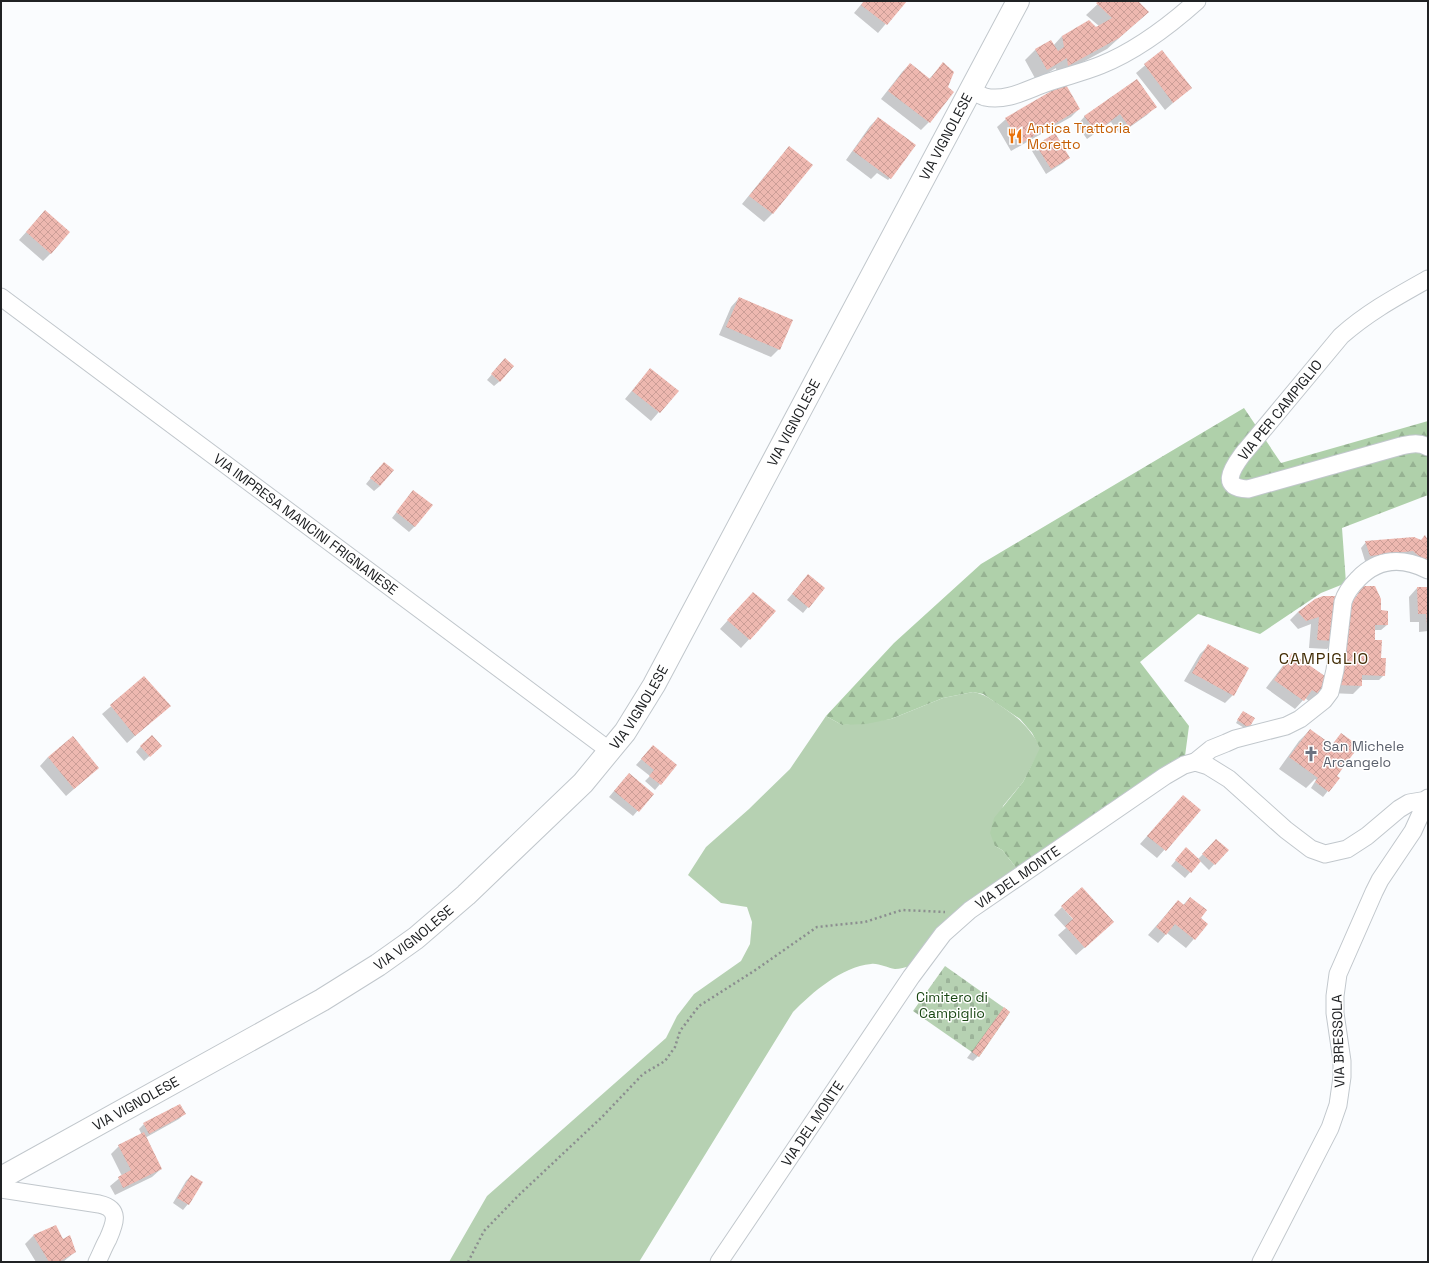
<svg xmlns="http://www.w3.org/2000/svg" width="1429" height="1263" viewBox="0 0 1429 1263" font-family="'Space Grotesk',sans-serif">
<defs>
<pattern id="forest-firs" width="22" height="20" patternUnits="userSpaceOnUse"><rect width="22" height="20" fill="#afd0aa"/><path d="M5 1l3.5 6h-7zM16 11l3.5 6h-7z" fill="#96b292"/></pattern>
<pattern id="cemetery-stones" width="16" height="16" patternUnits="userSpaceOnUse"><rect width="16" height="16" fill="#b6d1b2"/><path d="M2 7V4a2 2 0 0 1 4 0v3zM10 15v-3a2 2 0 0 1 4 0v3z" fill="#9cb399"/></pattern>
<pattern id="building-cross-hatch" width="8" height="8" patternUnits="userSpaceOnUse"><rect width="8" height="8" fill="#eeb8b0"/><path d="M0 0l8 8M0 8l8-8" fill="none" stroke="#cc9e97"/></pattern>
</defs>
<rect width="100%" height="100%" fill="#fafcfe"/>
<path fill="#b6d1b2" d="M973,692C984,694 989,698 998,704C1019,718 1028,726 1041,748L1023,782L1003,806L995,846L1002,850L1018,870L952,914L925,943L910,966C905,967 900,969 895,969C887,968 879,963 871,964C841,967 813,992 793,1012L639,1262H449L487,1196L666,1038L677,1016L694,994L741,961L750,944L752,922L747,907L721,903L688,875L706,847L749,809L790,769L826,716L842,725L891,719L943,698Z"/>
<path fill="url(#forest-firs)" d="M1244,408L1281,463L1428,421V495L1342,528L1346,583L1321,593L1260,634L1198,614L1140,662L1189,726L1185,756L1018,870L1002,850L995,846L990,833L994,818L1023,782L1040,748L1032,733L1020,719L983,694L973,692L943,698L891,719L866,724L842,725L826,716L894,643L981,564Z"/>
<path fill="url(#cemetery-stones)" d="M945,966L1010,1012L979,1057L913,1011Z"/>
<path fill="#0003" d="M864,1H905L878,33L854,13Z
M1101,1H1137L1148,12L1107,49L1057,76L1056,68L1036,80L1025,60L1036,49L1053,46L1062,36L1099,26L1086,15Z
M1162,51L1190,88L1165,110L1136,73Z
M910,64L929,79L943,64L947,87L952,92L929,122L921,130L881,99L902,72Z
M1065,85L1079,109L1071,117L1011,151L997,127L1006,119Z
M1155,107L1147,115L1120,134L1111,122L1087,139L1077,125L1085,116Z
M878,118L890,178L888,180L877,173L871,179L846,160L870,126Z
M1037,146L1068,158L1063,163L1046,174L1032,151Z
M781,156L811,165L772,214L764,222L742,204Z
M45,211L51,253L43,261L19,240Z
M739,298L779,349L771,357L719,335L731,307Z
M500,365V381L494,386L487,380Z
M650,369L677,391L651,421L625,399Z
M378,469L380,486L374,491L366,484Z
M408,497L415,526L409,532L392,518Z
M1421,541L1428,542V573L1408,556L1365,561L1361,548L1366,542Z
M808,575L824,588L803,613L787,600Z
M1364,587L1380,611L1387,625L1381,630H1374V641L1384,675L1379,680H1361V686L1353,694L1329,693L1355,598Z
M1417,588H1428V631L1419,632V622H1410L1409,597Z
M1316,599L1335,641L1327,649L1309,648L1311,624L1298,629L1290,620L1298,612Z
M745,601L774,612L741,648L720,629Z
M1208,646L1233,695L1225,703L1184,681L1200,654Z
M1293,655L1328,680L1318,694L1310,702L1305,698L1295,709L1266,688L1285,663Z
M144,678L169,706L127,743L102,714Z
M1241,714L1248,727L1246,729L1236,723Z
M1310,730L1331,746L1341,734L1336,776L1338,778L1323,797L1311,788L1316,780L1315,779L1306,788L1279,769L1299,741Z
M141,746L155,751L144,761L136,752Z
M653,746L676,765L655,790L645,781L650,776L636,765Z
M48,757L98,768L66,796L40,766Z
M624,779L652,794L633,816L609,797Z
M1183,796L1200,810L1157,858L1140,844Z
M1211,846L1227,850L1209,870L1200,861L1185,878L1171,866L1181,854L1198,859Z
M1190,898L1199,918L1207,924L1186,948L1167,933L1158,943L1148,935L1178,901L1183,905Z
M1062,907L1092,941L1076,955L1058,935L1066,928L1054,915Z
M1004,1008L978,1056L973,1061L967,1058L999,1014Z
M184,1114L179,1119L145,1138L161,1169L152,1177L115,1195L110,1186L122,1176L111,1154L119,1146L142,1135L139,1129L144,1124Z
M191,1176L188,1204L183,1210L173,1203L186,1181Z
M56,1226L62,1240L75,1252L63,1262H36L25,1244L33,1236Z"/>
<path fill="url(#building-cross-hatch)" d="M864,1H907L887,25L861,5Z
M1099,1H1138L1149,12L1119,38L1068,66L1067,58L1047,70L1035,49L1051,40L1058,51L1064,47L1062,36L1089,20L1096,27L1112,18L1096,3Z
M1162,50L1192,88L1173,103L1144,64Z
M943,62L954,72L948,87L954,92L930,123L888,91L910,63L930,79Z
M1137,79L1157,107L1129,127L1120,114L1096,132L1084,116Z
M1065,83L1080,109L1020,144L1005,118Z
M878,117L916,145L891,179L853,151Z
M1055,133L1070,158L1051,169L1036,145Z
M789,146L813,165L773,214L749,196Z
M45,210L70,232L51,254L26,232Z
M739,297L793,320L780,350L726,327Z
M505,358L514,366L500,382L491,374Z
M650,368L679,391L660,413L632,391Z
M384,462L394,470L380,486L370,478Z
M413,490L433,505L415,527L396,512Z
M1425,535L1428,540V564L1413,551L1370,556L1365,541L1414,537L1421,540Z
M808,574L825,588L809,608L792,594Z
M1363,586H1375L1381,599V610L1388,611V625H1375V640H1382L1381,658H1386L1385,676L1362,675V686L1337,685L1348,597H1356Z
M1417,587H1428V625H1427L1426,614H1418Z
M753,592L776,611L750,640L727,620Z
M1323,596H1336L1337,609L1336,641L1317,640L1319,617L1306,621L1298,612L1315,599Z
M1208,644L1249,668L1234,696L1192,673Z
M1292,653L1329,679L1319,694L1312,690L1304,701L1274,680Z
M144,676L171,706L135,736L110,705Z
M1243,711L1255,718L1249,728L1237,720Z
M1310,729L1332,745L1341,733L1359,746L1337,776L1340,778L1329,792L1315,782L1318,778L1289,757Z
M152,735L162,746L150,757L140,746Z
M73,736L99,768L74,789L48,757Z
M653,745L677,765L661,785L649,776L654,770L641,759Z
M629,773L654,794L639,812L614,791Z
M1183,795L1201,810L1166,851L1147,836Z
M1216,839L1229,850L1215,865L1202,854Z
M1186,847L1201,861L1191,873L1175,860Z
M1082,887L1114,922L1085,948L1065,926L1073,919L1061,906Z
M1190,897L1207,910L1201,918L1208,924L1195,940L1175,924L1166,935L1156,927L1178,900L1184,905Z
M1004,1007L1010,1012L979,1057L972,1052Z
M180,1104L186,1114L149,1134L143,1123Z
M144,1132L162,1169L123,1188L118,1177L131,1170L118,1145Z
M191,1175L203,1182L189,1205L177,1198Z
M56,1225L63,1239L70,1235L76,1252L59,1262H49L33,1235Z"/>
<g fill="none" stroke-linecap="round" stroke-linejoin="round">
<defs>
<g id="minor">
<path d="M971,90C975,92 980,95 985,97C1007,102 1028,89 1049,82C1066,76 1084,72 1101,65C1136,51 1169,26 1197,1"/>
<path d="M1428,279C1396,297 1368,312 1341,336L1242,455C1231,470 1220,488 1248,489L1401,446C1411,444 1419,442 1428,447"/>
<path id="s1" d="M1,297L610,751"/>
<path d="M1195,762L1211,749L1226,743L1235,739L1286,726L1300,719L1324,700L1330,692L1335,670L1343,602C1346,592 1351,586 1358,579C1378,558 1403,557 1428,570"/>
<path d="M1,1189L99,1204C121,1209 115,1223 108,1239C104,1246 101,1254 97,1262"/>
<path id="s2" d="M719,1262L911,977L943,934L970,910L1165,776L1184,765L1195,762L1208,766L1229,779L1286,830L1311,849L1325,854L1347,849L1367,836L1399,809L1409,803L1427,800"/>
<path d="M1261,1262L1330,1128L1338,1105L1342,1077V1061L1335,1013V996L1338,974L1374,892L1380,880L1413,831L1428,798"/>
</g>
<g id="major">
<path id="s3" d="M1,1178L322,1000L378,965L416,938L466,895L583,783L625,732L654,685L1018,1"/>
</g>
</defs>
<use href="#minor" stroke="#c1c7cc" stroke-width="19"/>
<use href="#major" stroke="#c1c7cc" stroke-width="24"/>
<path stroke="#8b8d8f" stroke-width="2.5" stroke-dasharray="2 3" stroke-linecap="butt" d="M468,1262L484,1231L520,1194L602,1117L643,1074L665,1061L675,1047L680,1031L699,1006L754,971L817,927L865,922L902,910L945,912"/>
<use href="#minor" stroke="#fff" stroke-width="17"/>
<use href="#major" stroke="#fff" stroke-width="22"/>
</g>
<defs>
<symbol id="restaurant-bare" viewBox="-9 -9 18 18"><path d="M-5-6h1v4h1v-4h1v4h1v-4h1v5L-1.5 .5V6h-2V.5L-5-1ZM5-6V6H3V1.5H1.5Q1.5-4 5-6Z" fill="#e8710a" stroke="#fff" stroke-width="2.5" paint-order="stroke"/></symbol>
<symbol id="church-bare" viewBox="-9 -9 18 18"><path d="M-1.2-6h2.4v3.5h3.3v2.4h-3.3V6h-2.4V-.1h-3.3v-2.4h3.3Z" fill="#6b7280" stroke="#fff" stroke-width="2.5" paint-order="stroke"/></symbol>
</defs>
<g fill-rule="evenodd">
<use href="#restaurant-bare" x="1004" y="125" width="22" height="22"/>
<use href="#church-bare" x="1300" y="743" width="22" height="22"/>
</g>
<g text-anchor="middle" stroke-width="3" stroke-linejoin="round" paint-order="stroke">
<g font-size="14" fill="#c56008" stroke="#fff" text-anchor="start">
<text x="1027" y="133">Antica Trattoria<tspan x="1027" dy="16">Moretto</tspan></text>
</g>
<g font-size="14" fill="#202224" stroke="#fff">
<text dy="5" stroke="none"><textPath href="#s3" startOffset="1450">VIA VIGNOLESE</textPath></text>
<text transform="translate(1280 410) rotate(-51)" y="5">VIA PER CAMPIGLIO</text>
<text dy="5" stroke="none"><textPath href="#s3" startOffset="1126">VIA VIGNOLESE</textPath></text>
<text dy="5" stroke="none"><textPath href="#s1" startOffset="380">VIA IMPRESA MANCINI FRIGNANESE</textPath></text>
<text dy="5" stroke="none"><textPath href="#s3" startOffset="802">VIA VIGNOLESE</textPath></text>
<text dy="5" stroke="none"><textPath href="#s2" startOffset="491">VIA DEL MONTE</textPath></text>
<text dy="5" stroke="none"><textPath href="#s3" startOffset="478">VIA VIGNOLESE</textPath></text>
<text transform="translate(1338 1041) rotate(-92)" y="5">VIA BRESSOLA</text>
<text dy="5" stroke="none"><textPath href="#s3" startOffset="154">VIA VIGNOLESE</textPath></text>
<text dy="5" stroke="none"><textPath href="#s2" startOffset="167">VIA DEL MONTE</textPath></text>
</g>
<g font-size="14" fill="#5b616d" stroke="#fff" text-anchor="start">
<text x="1323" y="751">San Michele<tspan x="1323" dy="16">Arcangelo</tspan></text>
</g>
<g font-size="14" fill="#1a4714" stroke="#fff">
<text x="952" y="1002">Cimitero di<tspan x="952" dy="16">Campiglio</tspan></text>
</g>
<g font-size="16" letter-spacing="1" fill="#422d06" stroke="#fff">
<text x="1324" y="664">CAMPIGLIO</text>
</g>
</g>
<rect width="1429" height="1263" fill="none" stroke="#202224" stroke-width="4"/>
</svg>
